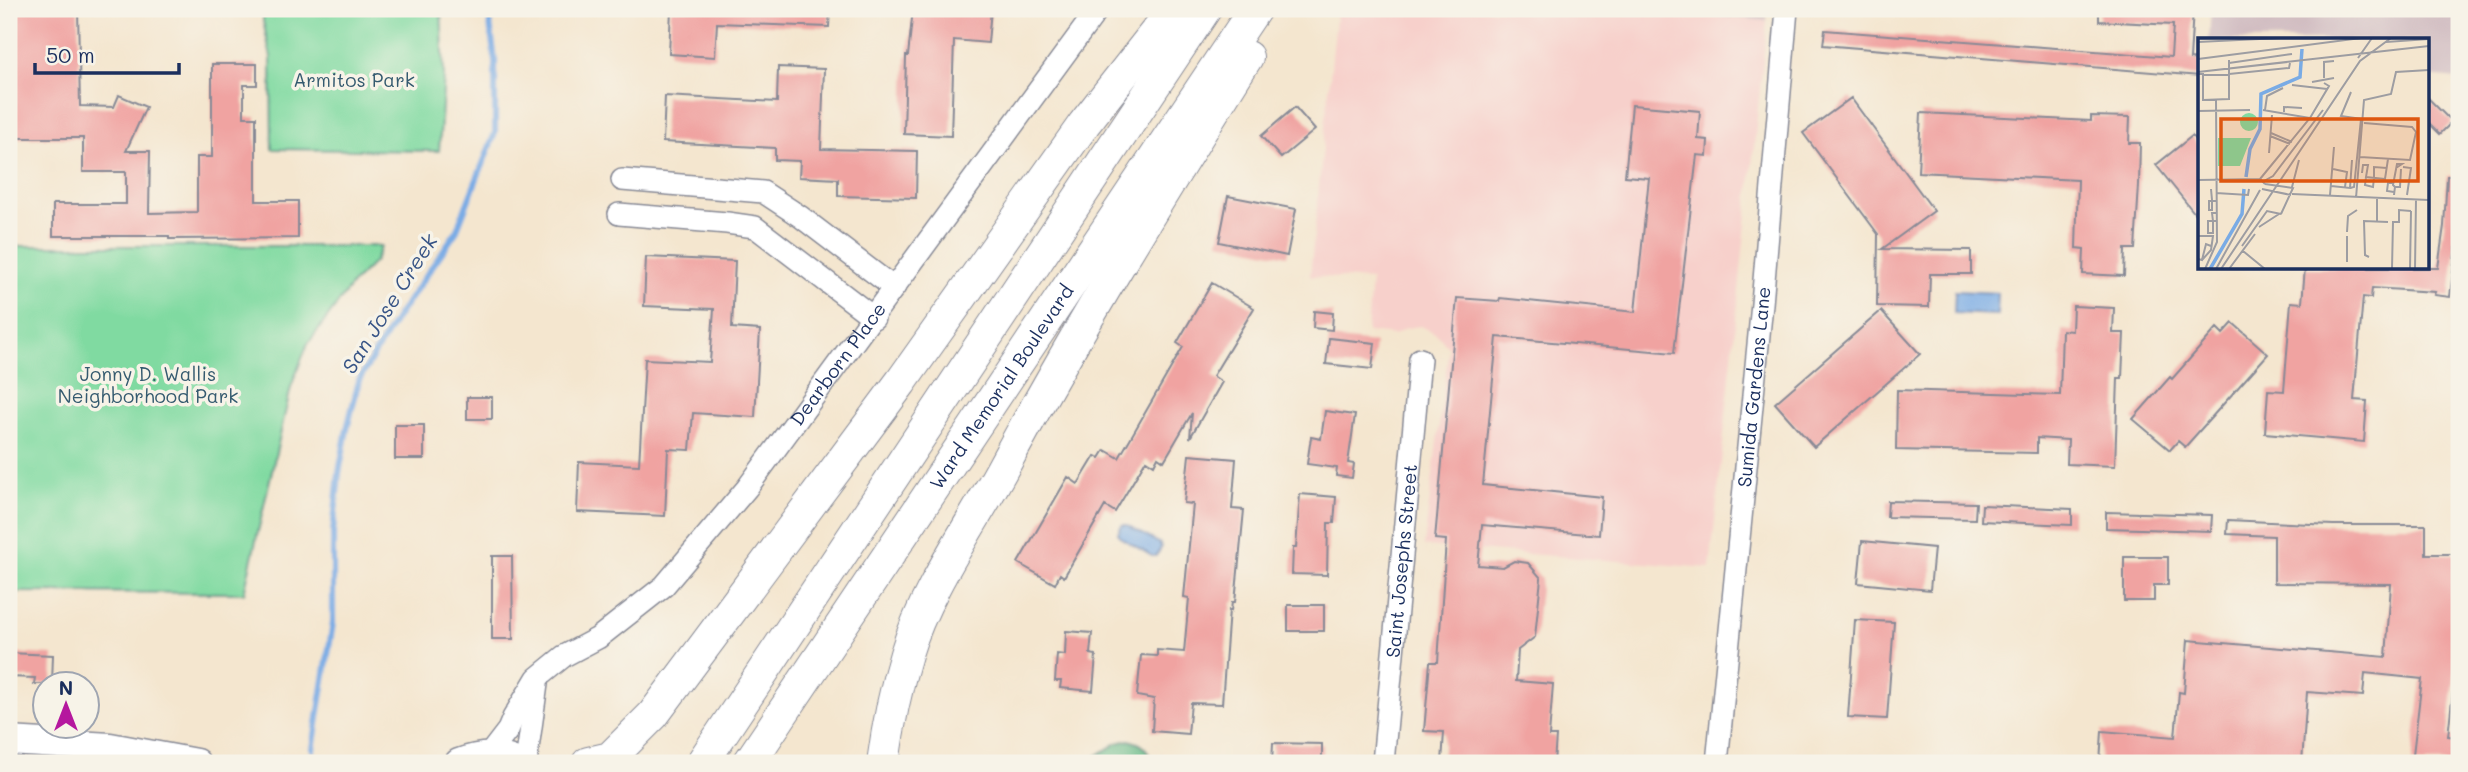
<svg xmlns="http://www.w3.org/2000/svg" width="2468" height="772" viewBox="0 0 2468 772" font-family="Mali,sans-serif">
<rect width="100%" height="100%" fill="#f7f3e8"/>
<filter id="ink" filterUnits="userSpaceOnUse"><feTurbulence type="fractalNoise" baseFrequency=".0143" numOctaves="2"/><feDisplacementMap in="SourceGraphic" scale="14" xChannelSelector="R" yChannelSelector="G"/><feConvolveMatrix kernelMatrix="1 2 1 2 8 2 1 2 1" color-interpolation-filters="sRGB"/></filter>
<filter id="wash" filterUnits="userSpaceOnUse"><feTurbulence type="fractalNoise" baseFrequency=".00686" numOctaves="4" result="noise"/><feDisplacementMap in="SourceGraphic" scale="28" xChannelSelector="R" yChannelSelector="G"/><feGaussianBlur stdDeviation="1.57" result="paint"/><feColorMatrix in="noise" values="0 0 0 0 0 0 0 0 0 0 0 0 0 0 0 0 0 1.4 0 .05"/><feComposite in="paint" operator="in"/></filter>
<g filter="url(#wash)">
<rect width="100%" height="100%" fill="#f4e6cf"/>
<path fill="#f7d0cb" d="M1337,9H1642L1767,21L1710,568L1424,546L1449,347L1435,333L1421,326L1406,328L1394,335L1367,332L1371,280L1310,276Z"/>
<path fill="#d2bec2" d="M1642,9H1766L1767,21Z
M2211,9H2459V79L2428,76V40H2209Z"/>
<path fill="#80daa1" stroke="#4e8480" stroke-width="2" d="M263,9H441L444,75L439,151L272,149L271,57L263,21Z
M9,246H381L375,261L353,283L307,345L291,387L244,593L9,592Z"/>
<path fill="#68ba87" stroke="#427472" stroke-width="2" d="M1129,740C1144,744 1148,748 1151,763H1085L1117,743Z"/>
<path fill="#79abe5" stroke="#4a6da2" stroke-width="2" d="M1955,291L1998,293L1997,315L1954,313Z
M1122,525H1127L1160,544L1161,548L1156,556H1152L1120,537L1118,533Z"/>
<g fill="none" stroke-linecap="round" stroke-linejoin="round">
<path stroke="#79abe5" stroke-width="6" d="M313,749L333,623V532L339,473L347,429L359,380L395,320L456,232L495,133V61L488,9"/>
</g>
<g id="blocks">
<path fill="#f0a3a1" d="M9,9H78L80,106L114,107L119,95L146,107L126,151H150L149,213L197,212V157H212V64H257V85H244V117H256V201H298V238L169,239V236H53V204H126V172H83V138H9Z
M671,9H830L829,27L717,23L715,57L669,54Z
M913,9H991L988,43L954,40L951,136L904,134L906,56H908Z
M2099,9H2193L2190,59L2200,60V76L1823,45L1825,30L2171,57L2173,25L2099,21Z
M778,67L824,69L821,149L917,151L916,198L838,196V179L799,177L800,161L775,160V148L663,142L665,96L777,102Z
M1851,98L1934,211L1882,249L1971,250V274H1930L1929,307L1877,306L1878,234L1803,133Z
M2428,98L2452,122L2440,134L2428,122Z
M1632,105L1700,111L1698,139L1708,140L1707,156L1697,155L1674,353L1497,337L1483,485L1602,497L1599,535L1482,525L1478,565L1503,567L1514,561L1528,563L1541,578L1535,637L1518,650L1516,681L1553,684L1549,736H1556L1554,763H1442L1444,732L1424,731L1430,662H1438L1446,540L1435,539L1457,298L1499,301L1500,298L1635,312L1649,178L1625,176Z
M1295,107L1315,130L1281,158L1261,136Z
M1921,113L2091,121V116L2130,117L2129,143H2140L2139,185L2135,249H2125L2124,276L2083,274L2084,249L2076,248L2078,180L1918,172Z
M2192,136L2200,146V220L2156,165Z
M2447,176H2459V218L2450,297L2434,295L2435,292L2372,288L2371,298L2363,297L2354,400L2367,401L2364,442L2265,433L2268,390L2284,391L2291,302L2302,303L2305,268H2438L2444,226Z
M1228,196L1296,209L1287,256L1219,242Z
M646,257L735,261L732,328L760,330L755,417L693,413L690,450L668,449L665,516L577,512L579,462L639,465L645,359L710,362L714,309L644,306Z
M1212,283L1254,308L1213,376L1222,382L1190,438L1192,413L1164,461L1158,457L1154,465L1146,460L1115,512L1105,506L1064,577L1060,574L1055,584L1018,563L1068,477L1078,484L1095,456L1100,458L1105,450L1119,458L1183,347L1177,343Z
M2073,306L2114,308L2113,333H2124L2122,378H2118L2115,466L2067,464L2068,440L2037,438V453L1896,450L1897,390L2060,395L2062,330L2072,331Z
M1314,311L1333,313L1332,330L1313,328Z
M1881,311L1920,354L1814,447L1775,403Z
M2233,323L2268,354L2185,447L2178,441L2170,450L2133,419L2170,377L2172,379L2217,328L2223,334Z
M1329,338L1375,343L1372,369L1326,364Z
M467,397H492V419H467Z
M1325,411L1355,415L1348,463L1354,464L1352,478L1336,476L1337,468L1307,464L1311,437L1321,439Z
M395,425H424V459H395Z
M1189,455L1236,459L1232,509L1244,510L1235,602H1232L1231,611L1229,610L1222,704L1191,703L1188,734L1152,731L1154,699L1137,696L1141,655L1157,656V650L1184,652L1189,598L1184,597L1193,504L1184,503Z
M1300,494L1336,497L1334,523H1328L1327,575L1292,574L1293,548H1296Z
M1888,501L1976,503L1975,519L1887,517Z
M1982,505L2072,509V525L1981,521Z
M2106,512L2212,515L2211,531L2106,528Z
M2228,520L2333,525H2426V554H2459V636L2448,736L2459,737V763H2412L2422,679L2365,673L2363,696L2307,692L2302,763H2100L2102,731L2175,737L2179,692L2184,693L2188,640L2386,657L2391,584L2274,583V536L2227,534Z
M1862,541L1934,548L1930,590L1858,583Z
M492,556H512L513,639H492Z
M2124,557H2168V585H2154V601H2124Z
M1288,605H1324V631H1288Z
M1855,620L1894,622L1887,719L1848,717Z
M1066,631L1092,633L1090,654L1096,655L1093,691L1060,688L1061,681H1055L1057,654L1065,655Z
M9,653L53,655L52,684H34L35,678L9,677Z
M1273,743L1322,744V763H1272Z"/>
</g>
</g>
<g filter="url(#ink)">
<use href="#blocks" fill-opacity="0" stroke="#888a96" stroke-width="2"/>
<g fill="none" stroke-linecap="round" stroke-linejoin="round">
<defs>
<g id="minor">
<path d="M622,180L763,192L801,217L894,288"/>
<path d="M619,214L727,223L755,227L874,318"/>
<path id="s1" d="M488,756L508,730L513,718L537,678L564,656L598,638L664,586L747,488L1098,9"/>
<path d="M526,763L537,684"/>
<path id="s2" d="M1383,763L1420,359"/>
<path id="s3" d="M1717,763L1762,304L1787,9"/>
</g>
<path id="major" d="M9,741L110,747L196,763
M459,763C479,755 498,753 518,763"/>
<g id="highway">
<path d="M588,763L610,758L653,715L901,382L1084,124L1174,9"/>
<path d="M702,763L1205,9"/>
<path id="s4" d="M749,763L1255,9"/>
<path d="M883,763C888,726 895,690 906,654C925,591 969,529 1001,471C1077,330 1162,193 1247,57"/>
</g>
</defs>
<use href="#minor" stroke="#888a96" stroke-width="24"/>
<use href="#major" stroke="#888a96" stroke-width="31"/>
<use href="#highway" stroke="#888a96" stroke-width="34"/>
<use href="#minor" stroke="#fff" stroke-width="21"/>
<use href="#major" stroke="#fff" stroke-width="28"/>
<use href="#highway" stroke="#fff" stroke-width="32"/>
</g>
</g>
<g text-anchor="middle" stroke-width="7" stroke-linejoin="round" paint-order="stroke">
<g font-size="19" fill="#345a6f" stroke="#f7f3e8">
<text x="354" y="87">Armitos Park</text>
<text x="148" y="381">Jonny D. Wallis<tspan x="148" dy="22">Neighborhood Park</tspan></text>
</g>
<g font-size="19" fill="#1b2f5e" stroke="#f7f3e8">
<text dy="7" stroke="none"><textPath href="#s1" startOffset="532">Dearborn Place</textPath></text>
<text dy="7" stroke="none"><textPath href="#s4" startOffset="453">Ward Memorial Boulevard</textPath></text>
<text dy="7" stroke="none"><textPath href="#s3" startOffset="378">Sumida Gardens Lane</textPath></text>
<text dy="7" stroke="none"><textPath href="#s2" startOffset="203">Saint Josephs Street</textPath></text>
</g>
<g font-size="21" font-style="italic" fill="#375486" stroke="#f7f3e8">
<text transform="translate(390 304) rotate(-58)" y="7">San Jose Creek</text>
</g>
</g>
<g transform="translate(2198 38)">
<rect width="231" height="231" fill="#f4e6cf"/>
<path d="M42 84a9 9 0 1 1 18 0a9 9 0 1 1-18 0ZM20,100H53L42,128H20Z" fill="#80daa1"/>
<path fill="none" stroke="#79abe5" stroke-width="3.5" d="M48,139L52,111L62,91L63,56L102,39L104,11M12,231L44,176L46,151"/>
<path fill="none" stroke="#9d9da2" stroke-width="2" d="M0,4L82,0M188,4L231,1M160,20L174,0M0,21L163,0M31,25L94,16M0,34L231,8M0,36H5V62L31,61V22M31,36L91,30L92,25M5,37H31M126,40V24L136,23M114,44L136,40M94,47L129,51M153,54L143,78L164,81M65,72L112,80M67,72L69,58L85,50M0,73L52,72M86,74V69L104,70M73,95L94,104M72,98L92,106M71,115L74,77M162,119L212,122L218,94L214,89L166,85M205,129L213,130L209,157M135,131L149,134L147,149M164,135L165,127H170L168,139L187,141L190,121M168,139L167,147L175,149L176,140M176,140V129L189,130M62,141L112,80L131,48L126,45M0,142L62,141L67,146M66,143L75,138L125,72M67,146L95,150L83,176M133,148L152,150L154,122M94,149L101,122M197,149L195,147L199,126H204L198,130M152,150L156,149L163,81M13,151L14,162V172H11V163H19M64,151L93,157M196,154L189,153L190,145H196M18,155L50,157L51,151M94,156L231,162M132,157L136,109M196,157L197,149H202L203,131M158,160L166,62L193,56L198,34L231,32M18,175H14L15,183V195H10V183H19M179,183V161M194,184H201V172L213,173M61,189L81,176M149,194L150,178L159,172M0,198H15L13,212L4,222M44,208L69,173L83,176M45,213L67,231M171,219L167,217L166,183L190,184M0,221L4,222L8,206L13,208M149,224V198M7,231L19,204L18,62M18,231L62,152M23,231L162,23L193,0M31,231L57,196M194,231L195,184M212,231L213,173M217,231L218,161"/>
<path fill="#de5710" fill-opacity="0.15" stroke="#de5710" stroke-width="3.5" d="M23,81H220V143H23Z"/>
<rect width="231" height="231" fill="none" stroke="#1b2f5e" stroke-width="3.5"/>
</g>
<rect width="2468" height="772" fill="none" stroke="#f7f3e8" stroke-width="35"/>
<g transform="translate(66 705)"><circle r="33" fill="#f7f3e8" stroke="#9fa5b1" stroke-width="2"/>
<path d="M0-5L12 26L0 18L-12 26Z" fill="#b5179e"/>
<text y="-10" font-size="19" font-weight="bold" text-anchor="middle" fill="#1b2f5e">N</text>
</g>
<path d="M35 63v10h144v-10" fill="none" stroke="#1b2f5e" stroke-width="3.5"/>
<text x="46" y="63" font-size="21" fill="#1b2f5e" stroke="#f7f3e8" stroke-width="5" paint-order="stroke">50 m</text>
</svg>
